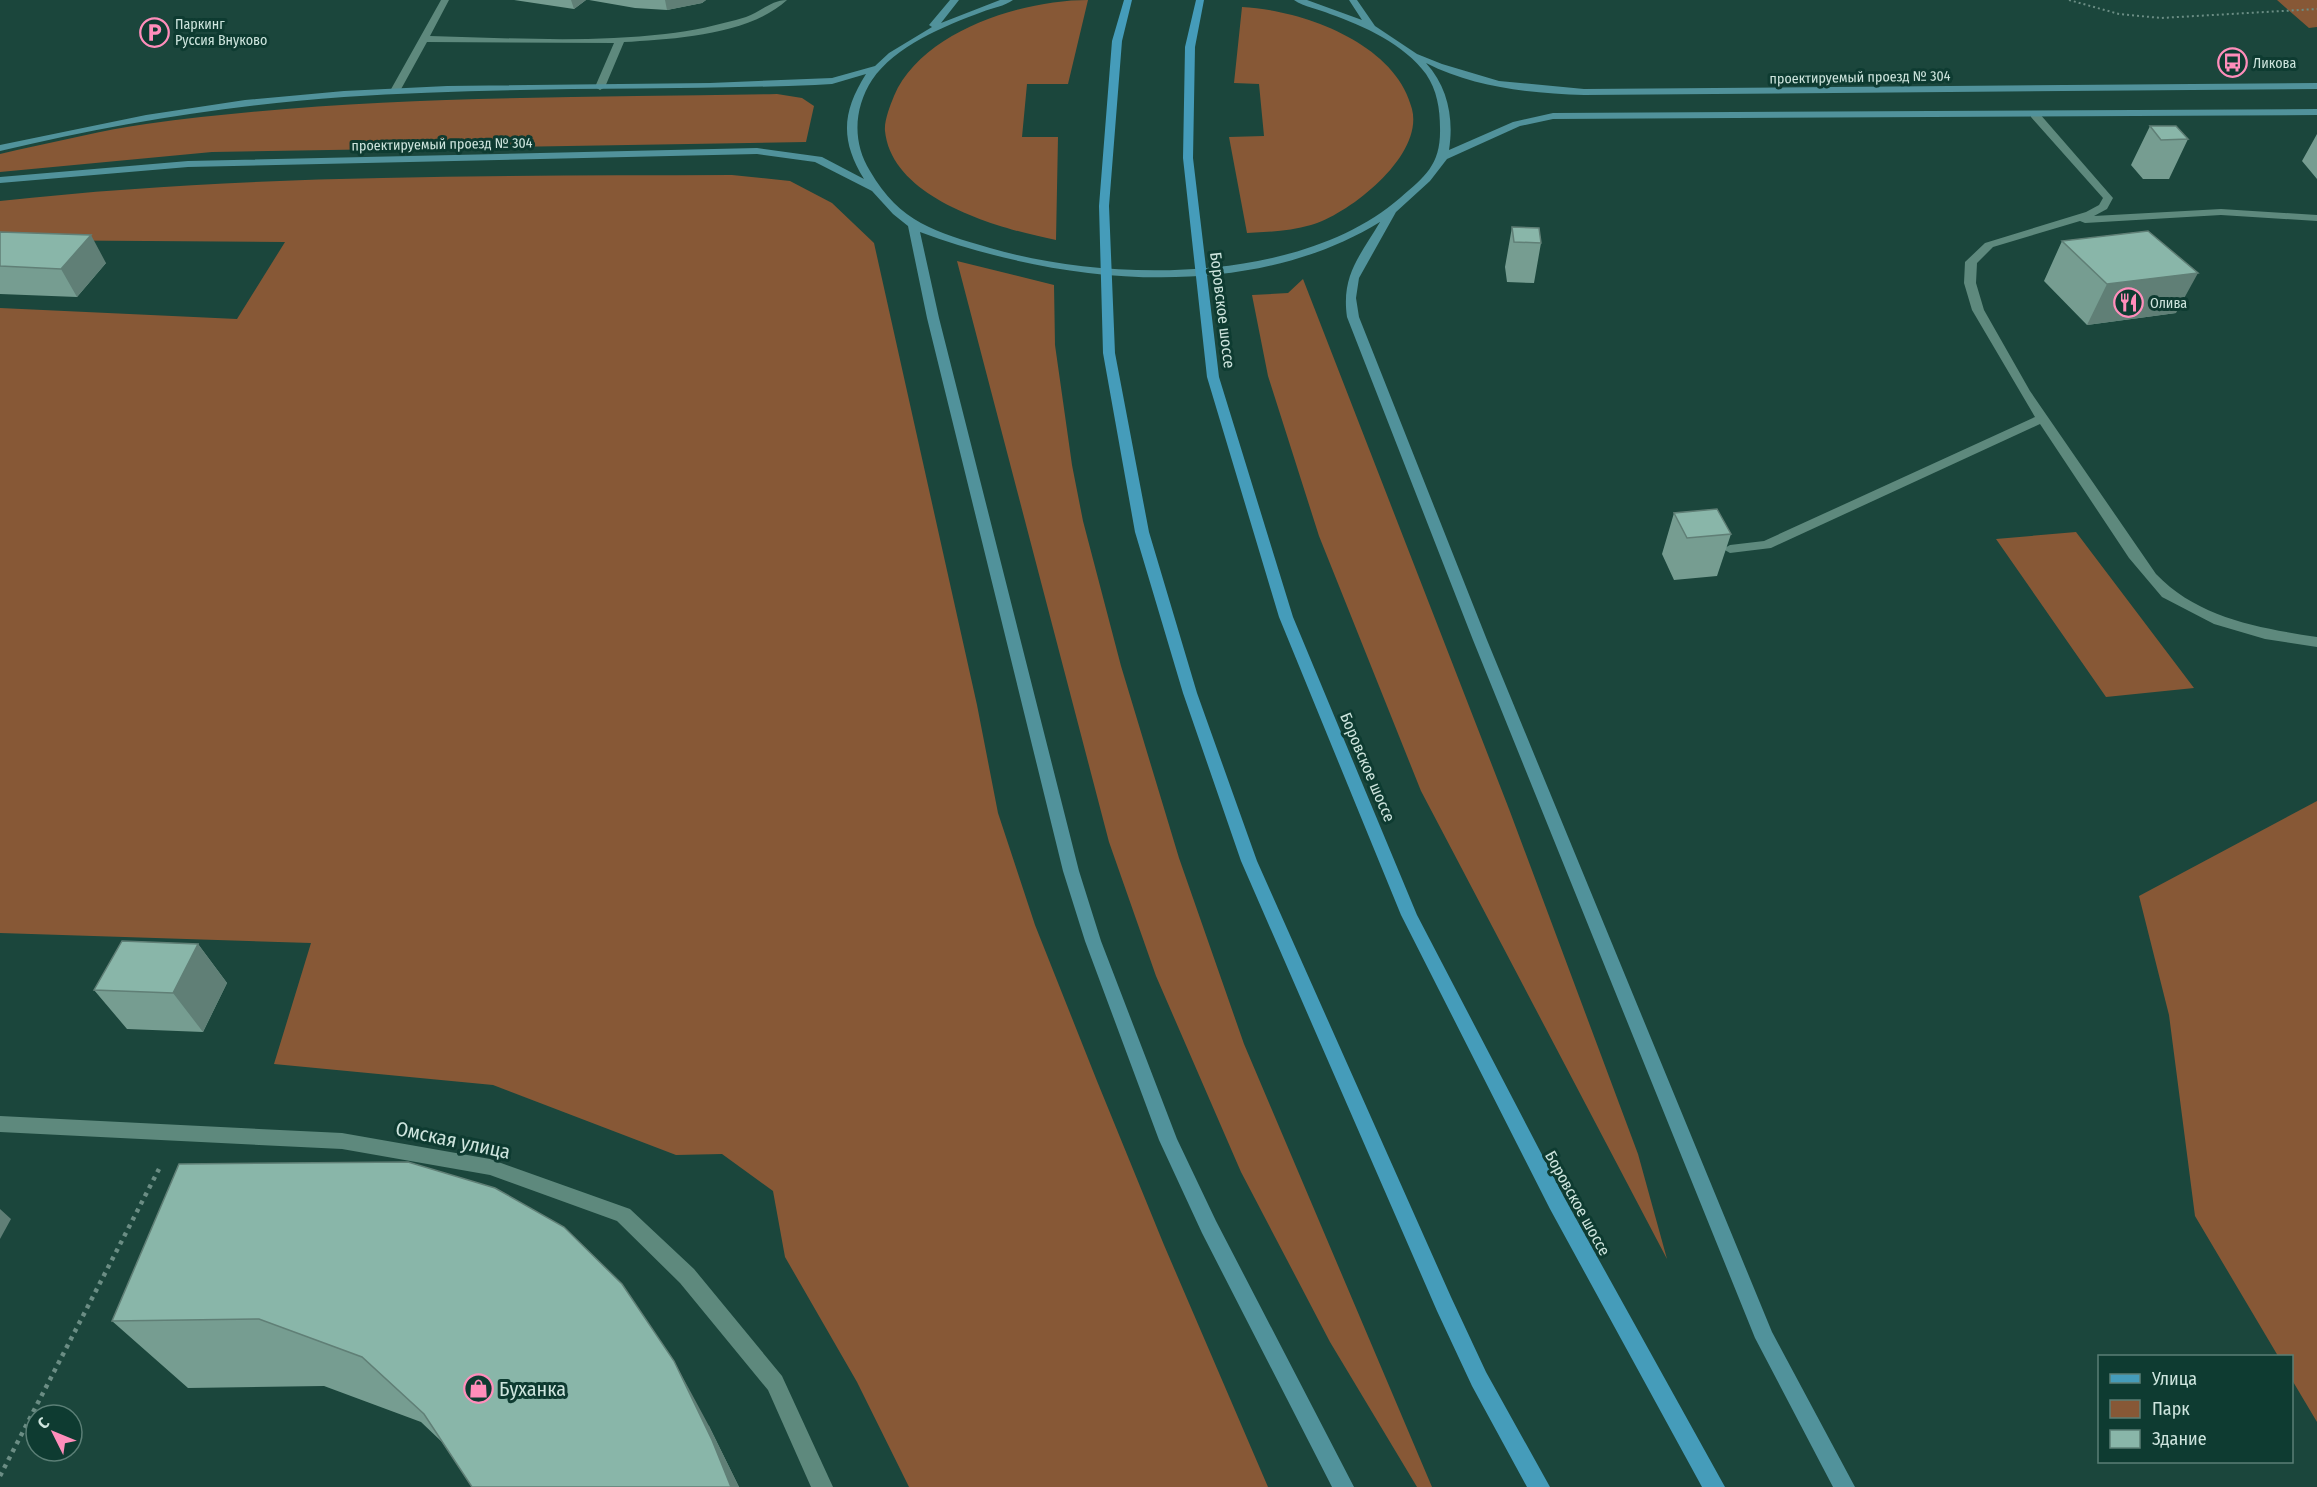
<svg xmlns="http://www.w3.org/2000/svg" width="2317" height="1487" viewBox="0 0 2317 1487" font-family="'Fira Sans Condensed',sans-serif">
<rect width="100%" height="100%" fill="#1b463c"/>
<path fill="#875836" d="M1088,0L1068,84H1027L1022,137H1058L1056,240C1001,229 892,200 885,131C884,121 890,106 894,96C922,31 1022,0 1088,0Z
M2277,0H2317V27L2309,28Z
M1242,7C1302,10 1396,43 1412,109C1424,156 1349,214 1311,225C1290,231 1268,232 1247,233L1229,137L1264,136L1259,84L1234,83Z
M777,94L802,98L814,106L806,142L212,152L0,172V154L17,150C60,141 103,130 146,124C355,95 567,98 777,94Z
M732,175L790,181L832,203L874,243L977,705L998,813L1035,925L1097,1081L1164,1245L1268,1487H909L857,1382L785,1257L773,1191L722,1154L676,1155L493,1085L274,1064L311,943L0,933V308L237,319L285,242L0,240V201C243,174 487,176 732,175Z
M957,261L1054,285L1055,345L1072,465L1083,521L1121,666L1179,858L1244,1044L1432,1487H1417L1330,1342L1241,1172L1156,976L1109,842Z
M1303,279L1509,809L1638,1154L1667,1259L1421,791L1319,536L1268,376L1252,295L1288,293Z
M2076,532L2194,688L2106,697L1996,539Z
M2317,801V1422L2292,1380V1356H2278L2195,1216L2169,1015L2139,896Z"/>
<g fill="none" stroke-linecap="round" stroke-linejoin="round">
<path stroke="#6b8d84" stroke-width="2" stroke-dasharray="2 3" stroke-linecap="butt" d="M2069,0L2119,14L2161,18L2317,9"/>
<path stroke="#6b8d84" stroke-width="4.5" stroke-dasharray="4 5" stroke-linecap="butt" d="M0,1476L159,1169"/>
<path fill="#5e897d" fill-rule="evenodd" d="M441,0H449L430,36C508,38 587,43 665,34C692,31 719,25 746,17C761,12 771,0 787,0C749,35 673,39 624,42L605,87L600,90L595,87L614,43L427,42L400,91L392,93L390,91Z
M2031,113H2039L2113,198L2107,209L2094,216L2221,209L2317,215V221L2221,215L2085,223L2080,221L1993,247L1977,263L1976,283L1984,310L2030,391L2156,574C2198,618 2259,628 2317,637V647L2265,639L2214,624L2162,597L2129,558L2040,424L1771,548L1730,553L1723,549L1730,545L1764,541L2035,417L1972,310L1964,283L1965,262L1985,243L2086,212L2099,205L2103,198L2031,117Z"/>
<path fill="#5e897d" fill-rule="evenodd" d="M0,1116L342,1133L490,1159L630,1209L694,1269L782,1376L833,1487H811L768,1390L680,1283L617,1221L490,1175L342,1149L0,1132Z"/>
<path fill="#51929b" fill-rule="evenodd" d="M950,0H959L941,23L1000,0H1013C1005,6 992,8 982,12C944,26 895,46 872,80C854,108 852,142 870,171C900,223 936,232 990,248C1110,283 1301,284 1400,198C1426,176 1441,164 1440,128C1440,109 1437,90 1426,74C1404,44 1364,26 1330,14C1319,9 1304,7 1294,0H1307L1362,20L1349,0H1357L1375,26L1417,54L1442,64L1499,81L1584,89L2317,83V89L1584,95C1530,93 1475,88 1426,63C1448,87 1454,119 1449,150L1513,122L1553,113L2317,109V115L1553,119L1520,126L1447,159L1430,181L1396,212L1359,278L1356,298L1359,317L1487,640L1772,1332L1855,1487H1833L1755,1338L1473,640L1347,317C1341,275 1360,256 1380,222C1246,304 1061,284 920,232L939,318L1079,871L1101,941L1177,1139L1216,1221L1354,1487H1332L1202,1233L1159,1140L1085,941L1063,871L927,318L908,226L893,214L872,191L815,162L757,154L188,167L0,183V177L188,161L757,148L822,157L864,179C840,140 842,112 866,74L832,84L815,85C658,91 501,86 344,97C228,105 113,124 0,151V145L146,115L245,100L344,91L447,86L710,83L832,78L875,66L889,53L932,27L929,25Z"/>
<path fill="#459cba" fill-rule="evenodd" d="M1124,0H1132L1122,41L1109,206L1115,353L1149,532L1197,693L1257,861L1451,1297L1486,1372L1550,1487H1527L1472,1386L1437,1311L1241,861L1183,693L1135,532L1103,353L1099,206L1112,41Z
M1196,0H1204L1195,47L1193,158L1219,377L1293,617L1417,915L1564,1197L1725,1487H1702L1550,1209L1401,915L1279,617L1207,377L1183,158L1185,47Z"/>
</g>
<path fill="#769d91" d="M514,0H586L574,9Z
M589,0H706L702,3L667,10L635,8Z
M2150,126L2188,139L2169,179H2143L2131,165Z
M2317,134V179L2302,161Z
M1512,227L1541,243L1534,283L1507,282L1505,267Z
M0,232L106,263L77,297L0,294Z
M2062,241L2176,313L2087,325L2044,281Z
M1674,513L1731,534L1717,576L1674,580L1662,554Z
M198,944L227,983L203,1032L127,1029L94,990Z
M179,1164L709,1426L739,1487H472L442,1442L421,1422L324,1386L188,1388L112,1321Z"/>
<path fill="#607f76" d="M571,0H586L574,9Z
M665,0H706L702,3L667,10Z
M91,235L106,263L77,297L61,269Z
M2198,273L2176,313L2087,325L2107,284Z
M198,944L227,983L203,1032L173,993Z
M0,1209L11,1219L0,1239Z
M674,1361L709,1426L739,1487H731Z"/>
<path fill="#89b6a9" stroke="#607f76" stroke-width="1.5" d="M2150,126H2176L2188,139L2161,140Z
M1512,227L1539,228L1541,243L1514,242Z
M2148,231L2198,273L2107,284L2062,241Z
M0,232L91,235L61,269L0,266Z
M1717,509L1731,534L1687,538L1674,513Z
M122,941L198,944L173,993L94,990Z
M408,1162L495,1188L564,1227L622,1284L674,1361L712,1440L731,1487H472L424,1414L362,1357L259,1319L112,1321L179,1164Z"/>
<defs>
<symbol id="parking-ring" viewBox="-11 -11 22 22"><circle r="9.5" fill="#0e3b31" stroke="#ff8ebb" stroke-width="1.5"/><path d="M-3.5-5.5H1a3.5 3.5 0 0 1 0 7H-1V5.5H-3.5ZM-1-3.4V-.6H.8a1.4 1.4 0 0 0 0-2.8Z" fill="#ff8ebb"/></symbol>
<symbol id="bus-ring" viewBox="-11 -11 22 22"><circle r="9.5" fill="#0e3b31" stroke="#ff8ebb" stroke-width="1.5"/><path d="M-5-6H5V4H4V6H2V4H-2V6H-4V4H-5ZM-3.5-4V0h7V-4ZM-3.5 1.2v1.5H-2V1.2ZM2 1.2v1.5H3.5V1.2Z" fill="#ff8ebb"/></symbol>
<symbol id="restaurant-ring" viewBox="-11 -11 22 22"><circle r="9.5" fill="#0e3b31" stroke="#ff8ebb" stroke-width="1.5"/><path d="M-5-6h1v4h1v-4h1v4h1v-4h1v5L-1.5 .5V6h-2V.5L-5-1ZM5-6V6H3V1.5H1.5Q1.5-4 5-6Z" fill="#ff8ebb"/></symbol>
<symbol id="shop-ring" viewBox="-11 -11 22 22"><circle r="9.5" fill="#0e3b31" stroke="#ff8ebb" stroke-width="1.5"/><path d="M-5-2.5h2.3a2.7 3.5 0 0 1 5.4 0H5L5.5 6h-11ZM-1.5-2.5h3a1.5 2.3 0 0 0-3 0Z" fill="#ff8ebb"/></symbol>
</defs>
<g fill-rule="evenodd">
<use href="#parking-ring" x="138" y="16" width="33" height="33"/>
<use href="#bus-ring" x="2216" y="46" width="33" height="33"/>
<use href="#restaurant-ring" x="2112" y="286" width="33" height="33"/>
<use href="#shop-ring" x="462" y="1372" width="33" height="33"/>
</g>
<g text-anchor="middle" stroke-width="6" stroke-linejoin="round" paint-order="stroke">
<g font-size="14" fill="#cee5de" stroke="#0e3b31" text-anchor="start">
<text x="175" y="29">Паркинг<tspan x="175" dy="16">Руссия Внуково</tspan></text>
<text x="2253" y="68">Ликова</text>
<text x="2150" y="308">Олива</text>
</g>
<g font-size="14" fill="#cee5de" stroke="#0e3b31">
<text transform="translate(1860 77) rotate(-1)" y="5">проектируемый проезд № 304</text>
<text transform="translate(442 144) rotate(-1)" y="5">проектируемый проезд № 304</text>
</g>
<g font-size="16" fill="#cee5de" stroke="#0e3b31">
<text transform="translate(1223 310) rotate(83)" y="6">Боровское шоссе</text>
<text transform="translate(1368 767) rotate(67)" y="6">Боровское шоссе</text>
<text transform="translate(1578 1203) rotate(61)" y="6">Боровское шоссе</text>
</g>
<g font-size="20" fill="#cee5de" stroke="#0e3b31">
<text transform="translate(453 1140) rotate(12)" y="7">Омская улица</text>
</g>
<g font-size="20" fill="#cee5de" stroke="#0e3b31" text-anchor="start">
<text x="499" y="1396">Буханка</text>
</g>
</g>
<rect x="2098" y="1355" width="195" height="108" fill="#0e3b31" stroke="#5b7f76" stroke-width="1.5"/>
<rect x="2110" y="1374" width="30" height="9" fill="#459cba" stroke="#5b7f76" stroke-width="1.5"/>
<text x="2152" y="1385" font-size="18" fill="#cee5de">Улица</text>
<rect x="2110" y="1400" width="30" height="18" fill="#875836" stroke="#5b7f76" stroke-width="1.5"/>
<text x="2152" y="1415" font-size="18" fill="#cee5de">Парк</text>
<rect x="2110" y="1430" width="30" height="18" fill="#89b6a9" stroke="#5b7f76" stroke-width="1.5"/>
<text x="2152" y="1445" font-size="18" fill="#cee5de">Здание</text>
<g transform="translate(54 1433) rotate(313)"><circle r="28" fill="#0e3b31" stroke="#5b7f76" stroke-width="1.5"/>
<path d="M0-4.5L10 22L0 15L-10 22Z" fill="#ff8ebb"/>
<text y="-9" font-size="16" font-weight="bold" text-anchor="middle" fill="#cee5de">С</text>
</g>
</svg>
